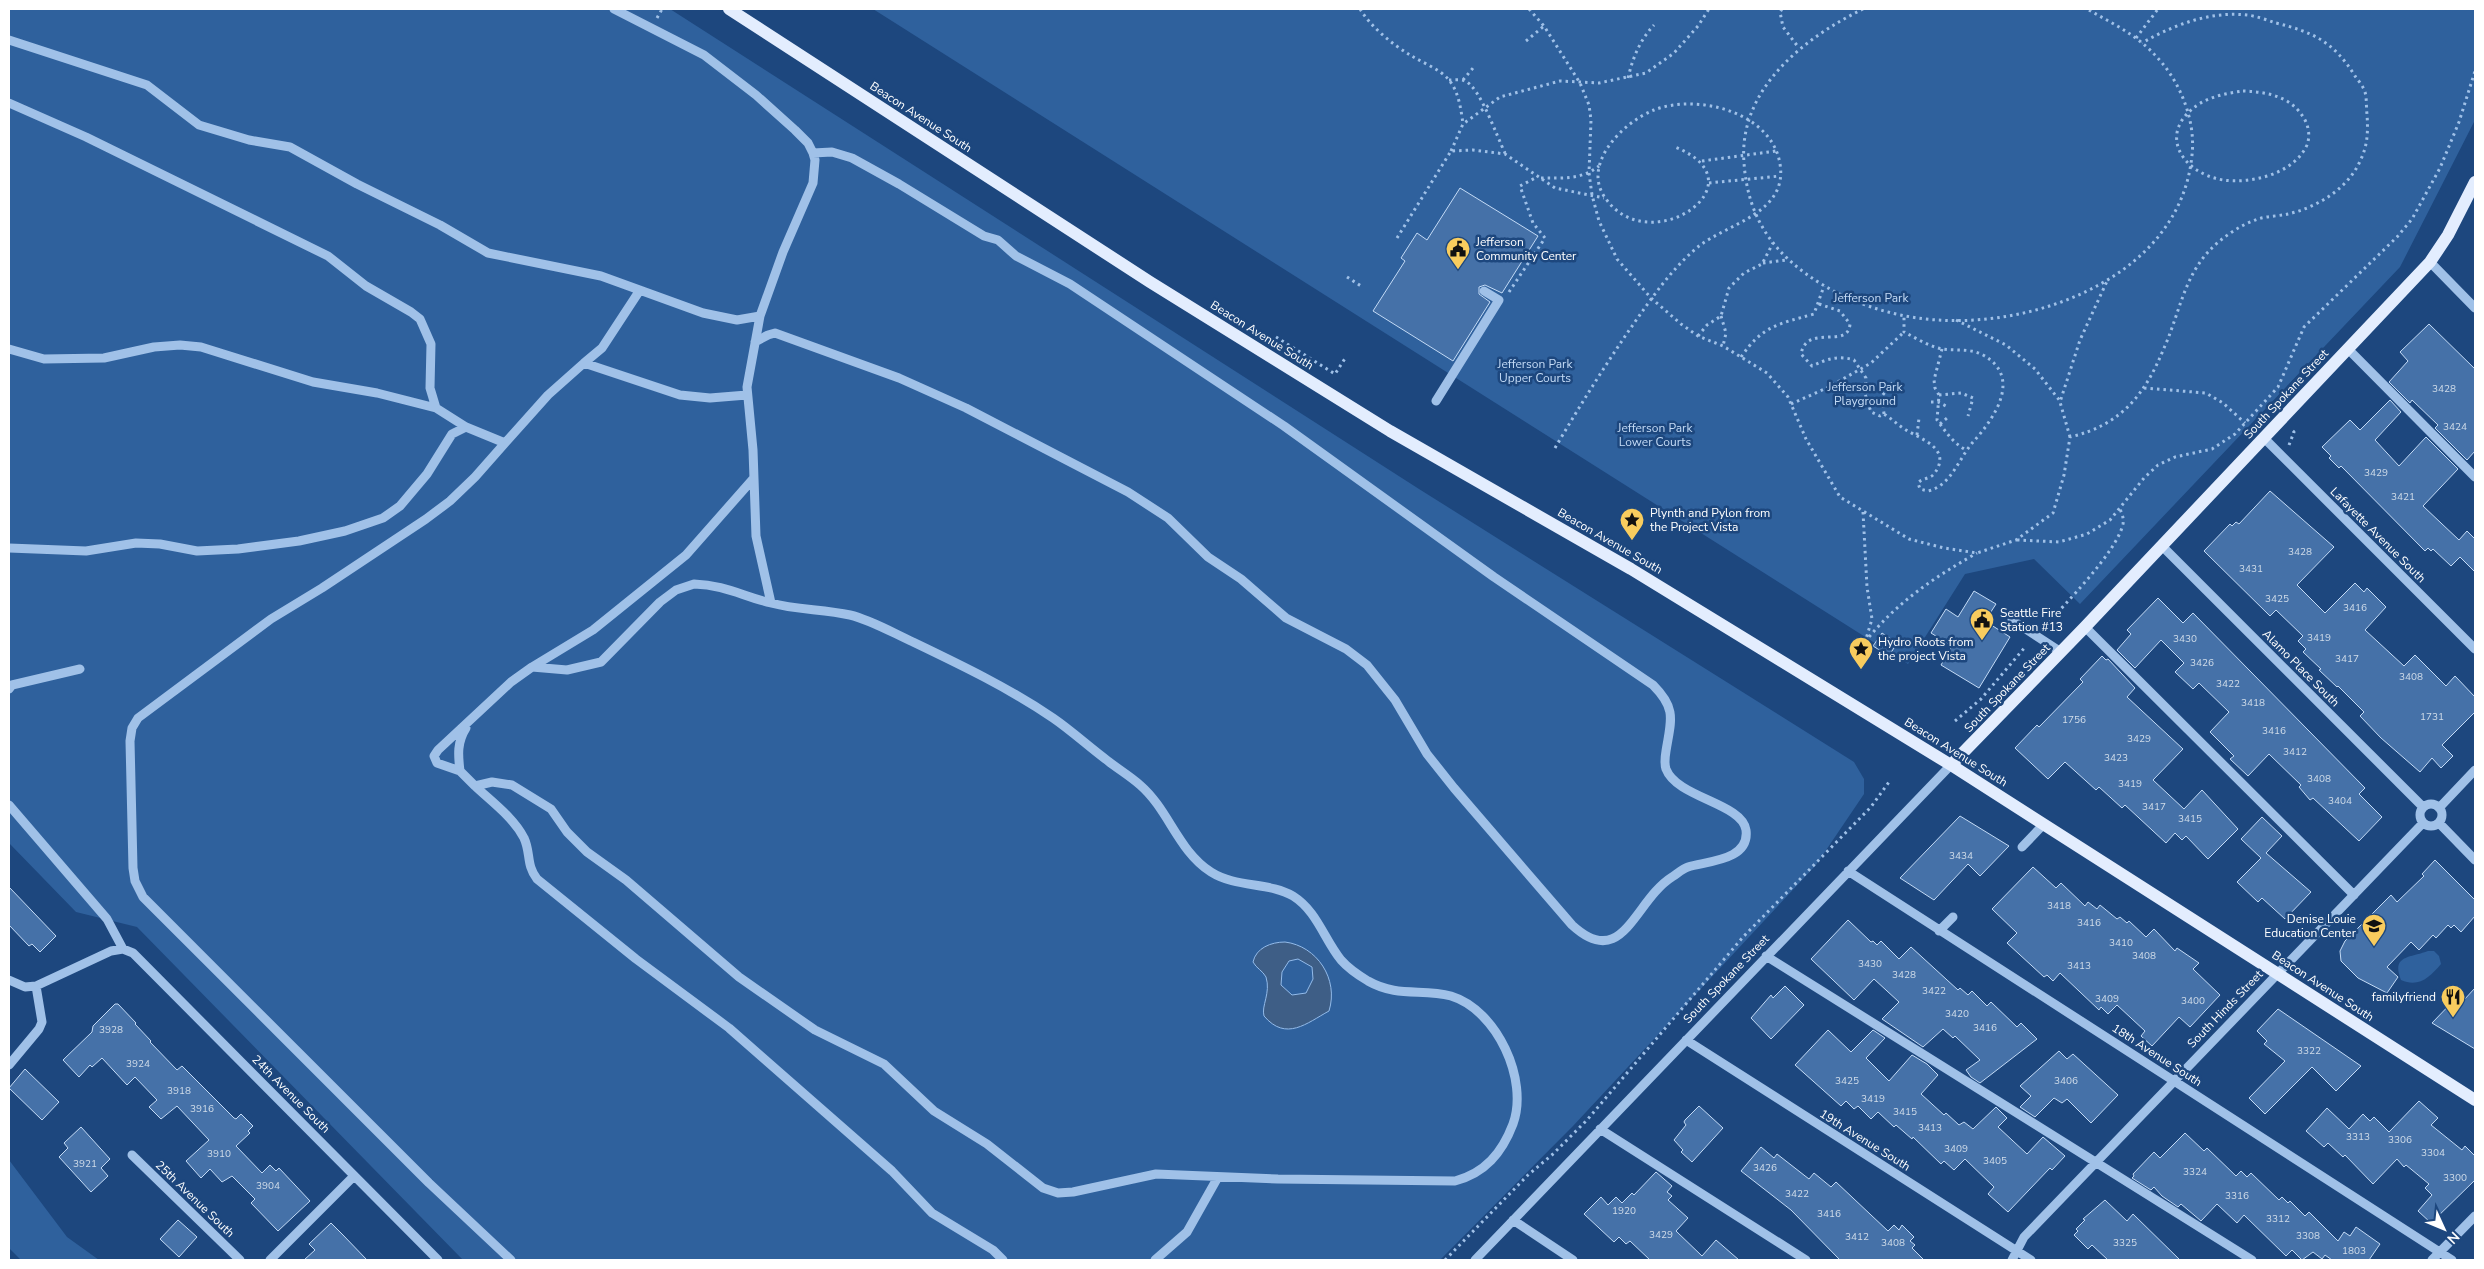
<svg xmlns="http://www.w3.org/2000/svg" width="2484" height="1269" viewBox="0 0 2484 1269" font-family="'Nunito Sans',sans-serif">
<rect width="100%" height="100%" fill="#1d477e"/>
<path fill="#2f619d" d="M9,9H670L1419,489L1854,762L1864,779V794L1816,865L1573,1126L1440,1260H463L137,927L76,912L9,843Z
M873,9H2475V120L2400,267L2080,604L2034,559L1965,574L1908,664Z
M2428,951H2434L2439,956L2441,964C2430,977 2419,988 2401,980C2391,955 2410,958 2428,951Z
M9,1160L67,1237L99,1260H21L9,1248Z"/>
<path fill="#3e5e86" stroke="#93bbea" fill-rule="evenodd" d="M1285,942C1317,946 1339,979 1329,1011C1307,1023 1286,1042 1264,1016C1261,1006 1271,993 1266,977C1263,971 1256,968 1253,962C1256,948 1271,942 1285,942ZM1298,959L1312,967L1313,979L1306,993L1292,995L1281,985L1282,972L1289,961Z"/>
<path fill="#4571a8" stroke="#c4dbf6" d="M1460,188L1538,236L1502,293L1485,285L1479,287V294L1490,302L1453,361L1373,311L1405,261L1401,258L1417,233L1427,240Z
M2429,324L2475,369V451L2467,460L2435,428L2438,425L2412,400L2410,403L2389,382L2408,361L2400,352Z
M2390,400L2401,412L2375,440L2399,466L2426,437L2458,469L2423,506L2459,540L2467,531L2475,539V572L2460,557L2451,566L2433,549L2431,551L2428,548L2425,551L2341,466L2339,468L2329,458L2331,456L2322,447L2350,420L2360,430Z
M2270,491L2334,547L2297,585L2325,613L2355,583L2364,592L2367,588L2386,607L2365,630L2404,666L2415,655L2446,686L2455,676L2475,697V712L2442,745L2453,756L2441,768L2432,758L2420,772L2381,738L2360,716L2364,712L2338,686L2337,687L2319,670L2321,669L2303,652L2306,649L2298,641L2303,636L2276,610L2270,616L2204,551L2230,524L2232,526L2236,522L2239,524Z
M1974,591L1996,604L1985,621L2010,637L1979,688L1941,665L1952,646L1931,633L1946,609L1958,617Z
M2158,598L2183,623L2193,613L2365,788L2359,794L2382,817L2359,841L2313,798L2310,800L2299,787L2301,785L2269,754L2248,776L2230,759L2234,756L2210,732L2229,712L2199,683L2193,689L2175,672L2184,663L2161,640L2135,668L2117,650L2131,634L2127,630Z
M1882,633L1897,643L1889,656L1873,646Z
M2102,656L2106,660L2108,659L2135,688L2127,697L2183,749L2153,780L2184,809L2202,790L2238,829L2208,859L2186,836L2182,840L2175,833L2166,843L2125,805L2122,808L2099,787L2096,790L2065,762L2048,779L2015,748L2037,725L2039,727L2083,682L2080,679Z
M1960,816L2009,846L1980,876L1968,864L1934,900L1900,878Z
M2262,817L2282,836L2266,853L2311,892L2285,919L2262,898L2258,902L2237,882L2261,858L2241,839Z
M2435,860L2475,900V916L2461,932L2454,925L2451,928L2448,925L2436,938L2433,935L2419,950L2411,942L2387,967L2398,977L2387,993L2358,978L2341,961L2340,951L2345,941L2391,895L2397,902L2424,876L2422,874Z
M2033,867L2056,888L2061,883L2085,906L2088,902L2097,909L2100,905L2117,919L2120,917L2127,923L2129,921L2146,937L2154,929L2175,951L2177,948L2199,963L2193,969L2220,995L2190,1027L2179,1017L2152,1046L2141,1036L2145,1031L2117,1005L2108,1014L2101,1007L2099,1010L2060,973L2053,981L2047,975L2044,977L2007,943L2017,933L1992,909Z
M9,887L56,936L40,952L32,944L29,946L9,925Z
M1848,920L1871,942L1873,941L1877,945L1881,941L1899,959L1911,947L1958,990L1960,988L1968,995L1972,991L1987,1006L1991,1002L2017,1027L2021,1023L2037,1039L1980,1083L1971,1077L1966,1070L1980,1060L1955,1036L1953,1038L1943,1029L1923,1047L1882,1019L1899,1002L1874,979L1854,1000L1811,959Z
M1785,986L1804,1005L1771,1039L1751,1018L1771,995L1773,998Z
M2475,988V1049L2432,1023L2458,996L2463,1001Z
M115,1004H118L136,1023L135,1024L151,1041L150,1042L177,1070L182,1066L234,1118L236,1119L241,1114L253,1126L248,1131L250,1133L236,1146L262,1173L270,1165L276,1171L279,1168L310,1201L278,1231L251,1203L255,1199L232,1176L222,1182L210,1169L201,1178L186,1161L209,1140L177,1106L161,1119L149,1107L157,1100L135,1077L127,1085L102,1058L92,1067L90,1065L79,1077L63,1060L92,1032L93,1026Z
M2278,1009L2361,1066L2336,1091L2312,1067L2265,1114L2249,1098L2285,1061L2264,1044L2267,1041L2257,1031Z
M1828,1030L1851,1052L1873,1030L1885,1038L1866,1058L1889,1081L1912,1055L1927,1064L1938,1075L1921,1094L1944,1115L1946,1113L1959,1125L1964,1122L1973,1129L1996,1107L2007,1118L1998,1127L2027,1154L2043,1137L2065,1156L2052,1170L2050,1168L2008,1212L1988,1194L1994,1187L1965,1159L1954,1170L1944,1161L1941,1164L1913,1137L1912,1139L1896,1125L1894,1127L1878,1112L1871,1119L1858,1106L1854,1109L1846,1101L1841,1106L1795,1065Z
M2059,1051L2067,1059L2073,1054L2118,1095L2091,1123L2067,1099L2062,1103L2054,1098L2035,1117L2020,1107L2031,1096L2020,1086Z
M25,1069L59,1102L42,1120L9,1088Z
M2419,1101L2438,1118L2431,1125L2462,1150L2465,1146L2475,1156V1180L2431,1223L2418,1211L2432,1195L2425,1188L2429,1184L2406,1165L2404,1167L2397,1159L2373,1184L2345,1155L2343,1157L2328,1143L2324,1147L2306,1131L2327,1108L2349,1129L2363,1114L2370,1121L2374,1117L2389,1132Z
M1699,1106L1723,1128L1692,1162L1681,1152L1683,1150L1674,1140L1686,1125L1684,1122L1685,1120Z
M81,1127L110,1159L101,1168L108,1176L91,1192L59,1157L68,1148L64,1143Z
M2185,1133L2204,1151L2207,1148L2236,1176L2241,1171L2247,1177L2251,1173L2279,1200L2282,1197L2288,1203L2290,1201L2305,1216L2309,1212L2338,1241L2344,1232L2350,1236L2356,1227L2380,1244L2369,1260H2332L2325,1255L2322,1259L2313,1252L2302,1260L2292,1250L2286,1256L2244,1215L2237,1223L2217,1204L2201,1221L2181,1204L2178,1207L2162,1196L2154,1187L2151,1190L2132,1178L2134,1176L2133,1174L2154,1152L2160,1158Z
M1761,1147L1774,1158L1777,1154L1809,1179L1814,1173L1831,1187L1836,1182L1888,1231L1894,1225L1899,1230L1902,1225L1914,1237L1910,1241L1915,1245L1912,1248L1924,1260H1840L1791,1210L1741,1171Z
M1656,1172L1672,1186L1667,1192L1672,1196L1668,1200L1688,1218L1676,1231L1702,1256L1716,1240L1739,1260H1650L1630,1241L1626,1244L1619,1237L1614,1242L1584,1214L1601,1197L1608,1205L1616,1197L1622,1203L1632,1193L1634,1195Z
M2105,1200L2127,1221L2133,1214L2180,1260H2108L2092,1245L2088,1249L2074,1235L2078,1231L2076,1229L2085,1220L2083,1219Z
M178,1220L197,1237L179,1257L160,1239Z
M331,1223L343,1235L367,1260H304L315,1250L309,1244Z"/>
<g fill="none" stroke-linecap="round" stroke-linejoin="round">
<path stroke="#a0c1e8" stroke-width="3" stroke-dasharray="2.5 4" stroke-linecap="butt" d="M1360,9C1371,27 1392,44 1410,55C1423,63 1440,69 1449,80C1459,92 1461,110 1463,124
M1529,9L1544,26L1580,83L1589,105L1591,120L1589,173L1592,195L1599,221L1617,259L1651,298L1681,324L1698,336L1723,346L1767,373L1788,397L1806,439L1840,497L1909,539L1944,548L1977,553L2016,540L2053,513L2064,475L2070,437C2121,425 2145,395 2164,348C2179,315 2183,280 2208,252C2221,238 2240,225 2258,219C2268,216 2279,216 2288,214C2318,207 2349,188 2361,159C2368,144 2368,130 2367,114C2366,107 2367,99 2365,92C2363,86 2358,80 2355,76C2334,42 2313,32 2276,23C2267,20 2256,16 2247,15C2210,11 2173,25 2142,43
M1782,9L1780,12L1783,27L1799,48
M1863,9C1804,38 1738,89 1744,163C1748,220 1775,256 1823,285C1856,305 1899,318 1938,320C2042,327 2181,273 2192,155C2196,119 2179,79 2154,54C2135,34 2110,22 2087,9
M657,18L661,11L657,9
M2136,38L2158,9
M1526,41L1544,26
M1628,78C1633,57 1640,40 1654,25
M1449,80C1454,80 1461,79 1465,81C1480,87 1497,137 1505,153
M1463,80L1473,68
M2243,91C2267,92 2292,96 2305,120C2309,128 2310,137 2307,145C2294,174 2251,184 2223,180C2181,173 2156,132 2199,104C2212,96 2228,93 2243,91Z
M1451,151L1463,124L1500,97L1560,81L1599,83L1646,73L1674,53L1698,26L1709,9
M1702,161L1776,151
M1541,178C1563,178 1581,180 1599,166
M1709,183L1780,176
M1397,238L1451,151L1473,150L1505,154L1555,188L1604,198
M1763,263L1786,260
M1347,277L1361,286
M1509,292L1545,238L1533,223L1520,186L1537,177
M1819,304L1840,311L1850,324C1848,350 1807,323 1801,354L1812,366C1827,359 1838,355 1854,360L1866,378L1865,394L1871,412L1880,416L1884,414C1892,419 1898,425 1906,430C1921,439 1953,449 1934,474C1930,479 1922,478 1918,483L1920,489L1928,491C1951,486 1959,458 1973,442C1994,419 2023,377 1983,355C1970,348 1956,351 1942,349C1928,346 1916,338 1904,332V315
M1721,316L1726,333L1723,346
M1956,320L2006,345L2035,369L2060,401
M1698,336L1707,325L1721,316L1729,288L1744,273L1762,264L1773,243
M1276,337L1335,374L1346,357
M1942,349L1934,380L1935,388L1939,395L1937,420C1946,432 1953,443 1966,450
M1741,357C1763,325 1779,324 1814,314L1824,286
M2144,388L2206,393L2223,403L2245,423
M1939,395L1961,393L1973,398L1968,416
M1931,402H1938L1946,406
M1791,404L1829,387L1871,363L1904,332
M1884,414L1882,396L1893,382
M1940,424L1947,418
M1917,435L1919,418
M2070,437L2060,402L2080,340L2108,279
M2289,445L2294,432L2292,430
M1555,448C1579,407 1604,367 1630,329C1651,299 1671,269 1699,246C1729,223 1788,213 1780,164C1772,112 1697,93 1654,110C1623,122 1580,165 1606,199C1650,261 1765,183 1675,147
M1863,512L1867,587L1872,619L1866,639
M2017,540L2059,542L2087,534L2110,520L2144,478L2158,465L2175,457L2212,449L2235,434L2278,387L2304,327L2397,237L2412,219L2440,168L2459,122L2475,71
M2044,627C2064,605 2117,552 2123,524C2124,518 2122,514 2120,509
M1865,642C1896,603 1933,578 1977,553
M1955,721L1981,699L2026,646
M1445,1260L1528,1175L1553,1154L1587,1120L1743,937L1871,807L1889,782"/>
<path stroke="#a0c1e8" stroke-width="9" d="M614,9L704,55L756,95L795,130L808,143L813,153L815,160L813,183L783,252L760,316L747,387L753,450L756,536L771,603
M9,40L147,85L199,125L249,140L290,147L357,184L440,225L488,253L601,276L703,313L737,320L760,316
M9,103L86,137L328,256L366,286L411,312L420,319L431,344L430,388L436,408L466,427L505,443L548,395L584,363L680,395L710,398L747,395
M2430,262L2475,308
M755,342L768,335L775,333L899,378L966,408L1128,492L1168,518L1208,557L1241,579L1286,618L1346,649L1367,665L1395,700L1427,754L1454,788L1572,925C1623,972 1634,901 1672,877C1677,874 1682,869 1688,867C1706,861 1750,861 1746,830C1742,803 1677,798 1666,769C1664,763 1665,757 1666,751C1671,720 1677,709 1653,685L1494,577L1284,426L1070,284L1016,256L998,240L984,236L899,184L852,158L832,152L813,153
M9,349L44,359L104,358L154,347L180,345L201,347L313,382L377,393L436,408
M2348,349L2475,477
M584,363L602,348L640,290
M1436,401L1499,300L1484,291
M2264,438L2475,649
M505,443L475,477L450,501L426,519L322,588L271,619L138,718L132,728L130,741L133,868L135,881L143,897L429,1183L511,1260
M2162,546L2423,807
M9,548L86,551L136,543L160,544L197,551L238,549L299,541L345,531L383,518L400,506L427,474L452,434L466,427
M694,584C725,585 742,596 771,603C796,610 824,609 850,615C871,620 893,633 913,642C961,665 1009,688 1053,718C1072,731 1089,747 1108,761C1118,769 1130,776 1140,785C1169,810 1178,851 1211,872C1236,888 1270,882 1293,896C1317,911 1324,939 1341,960C1348,968 1358,975 1368,981C1398,998 1422,988 1451,996C1497,1010 1529,1080 1513,1124C1502,1153 1485,1173 1455,1181L1278,1179L1156,1174L1073,1192L1058,1193L1043,1188L987,1144L934,1111L884,1064L815,1030L739,977L626,880L587,852L567,832L551,809L512,785L492,782L475,786L460,771L437,763L434,756L438,750L511,682L532,667L567,670L601,662L660,602L676,590Z
M2012,620L2061,652
M2085,627L2354,895
M532,667L593,630L686,555L753,479
M9,689L12,685L80,669
M460,771C458,755 457,742 466,728
M475,786C492,802 513,817 524,838C531,853 526,865 537,879L636,959L729,1028L892,1171L932,1213L993,1250L1003,1260
M2420 815a11 11 0 1 1 22 0a11 11 0 1 1-22 0Z
M9,805L107,919L123,949
M2439,808L2475,770
M2439,823L2475,860
M2022,847L2044,824
M1848,871L2452,1260
M1939,931L1953,917
M1766,956L2252,1260
M9,980L25,987L36,986L111,951L123,949L133,953L438,1260
M1686,1040L2031,1260
M9,1065L39,1029L42,1022L36,986
M1600,1129L1806,1260
M132,1155L240,1260
M1513,1220L1573,1260
M270,1260L354,1176
M1155,1260L1187,1232L1218,1177
M1475,1260L1951,765
M2012,1260L2024,1237L2423,823
M2432,1260L2475,1216"/>
<path stroke="#e3edfe" stroke-width="12" d="M729,9L1150,282L1390,431L1631,569L1951,765L2475,1100
M1951,765L2085,627L2430,262L2448,235L2475,182"/>
</g>
<defs>
<symbol id="civic-pin" viewBox="-11 -11 22 30"><path d="M0 17L-7.5 6A9.5 9.5 0 1 1 7.5 6Z" fill="#f8cc5e" stroke="#1d477e"/><path d="M-.6-6.5H3V-4.5H.6V-3L4-1V1h2V6H-6V1h2V-1L-.6-3ZM-1.2 2.5V6h2.4V2.5Z" fill="#111"/></symbol>
<symbol id="sight-pin" viewBox="-11 -11 22 30"><path d="M0 17L-7.5 6A9.5 9.5 0 1 1 7.5 6Z" fill="#f8cc5e" stroke="#1d477e"/><path d="M0-6L1.8-2.2L6-1.7L2.9 1.2L3.7 5.4L0 3.3L-3.7 5.4L-2.9 1.2L-6-1.7L-1.8-2.2Z" fill="#111"/></symbol>
<symbol id="school-pin" viewBox="-11 -11 22 30"><path d="M0 17L-7.5 6A9.5 9.5 0 1 1 7.5 6Z" fill="#f8cc5e" stroke="#1d477e"/><path d="M0-5L7-2L0 1L-7-2ZM-4 1L0 2.5L4 1V4Q0 6-4 4Z" fill="#111"/></symbol>
<symbol id="restaurant-pin" viewBox="-11 -11 22 30"><path d="M0 17L-7.5 6A9.5 9.5 0 1 1 7.5 6Z" fill="#f8cc5e" stroke="#1d477e"/><path d="M-5-6h1v4h1v-4h1v4h1v-4h1v5L-1.5 .5V6h-2V.5L-5-1ZM5-6V6H3V1.5H1.5Q1.5-4 5-6Z" fill="#111"/></symbol>
</defs>
<g fill-rule="evenodd">
<use href="#civic-pin" x="1444" y="235" width="28" height="38"/>
<use href="#sight-pin" x="1618" y="506" width="28" height="38"/>
<use href="#civic-pin" x="1968" y="606" width="28" height="38"/>
<use href="#sight-pin" x="1847" y="635" width="28" height="38"/>
<use href="#school-pin" x="2360" y="912" width="28" height="38"/>
<use href="#restaurant-pin" x="2439" y="983" width="28" height="38"/>
</g>
<g text-anchor="middle" stroke-width="5" stroke-linejoin="round" paint-order="stroke">
<g font-size="10" fill="#d0dce9">
<text x="2444" y="392">3428</text>
<text x="2455" y="430">3424</text>
<text x="2376" y="476">3429</text>
<text x="2403" y="500">3421</text>
<text x="2300" y="555">3428</text>
<text x="2251" y="572">3431</text>
<text x="2277" y="602">3425</text>
<text x="2355" y="611">3416</text>
<text x="2319" y="641">3419</text>
<text x="2185" y="642">3430</text>
<text x="2347" y="662">3417</text>
<text x="2202" y="666">3426</text>
<text x="2411" y="680">3408</text>
<text x="2228" y="687">3422</text>
<text x="2253" y="706">3418</text>
<text x="2432" y="720">1731</text>
<text x="2074" y="723">1756</text>
<text x="2274" y="734">3416</text>
<text x="2139" y="742">3429</text>
<text x="2295" y="755">3412</text>
<text x="2116" y="761">3423</text>
<text x="2319" y="782">3408</text>
<text x="2130" y="787">3419</text>
<text x="2340" y="804">3404</text>
<text x="2154" y="810">3417</text>
<text x="2190" y="822">3415</text>
<text x="1961" y="859">3434</text>
<text x="2059" y="909">3418</text>
<text x="2089" y="926">3416</text>
<text x="2121" y="946">3410</text>
<text x="2144" y="959">3408</text>
<text x="1870" y="967">3430</text>
<text x="2079" y="969">3413</text>
<text x="1904" y="978">3428</text>
<text x="1934" y="994">3422</text>
<text x="2107" y="1002">3409</text>
<text x="2193" y="1004">3400</text>
<text x="1957" y="1017">3420</text>
<text x="1985" y="1031">3416</text>
<text x="111" y="1033">3928</text>
<text x="2309" y="1054">3322</text>
<text x="138" y="1067">3924</text>
<text x="1847" y="1084">3425</text>
<text x="2066" y="1084">3406</text>
<text x="179" y="1094">3918</text>
<text x="1873" y="1102">3419</text>
<text x="202" y="1112">3916</text>
<text x="1905" y="1115">3415</text>
<text x="1930" y="1131">3413</text>
<text x="2358" y="1140">3313</text>
<text x="2400" y="1143">3306</text>
<text x="1956" y="1152">3409</text>
<text x="2433" y="1156">3304</text>
<text x="219" y="1157">3910</text>
<text x="1995" y="1164">3405</text>
<text x="85" y="1167">3921</text>
<text x="1765" y="1171">3426</text>
<text x="2195" y="1175">3324</text>
<text x="2455" y="1181">3300</text>
<text x="268" y="1189">3904</text>
<text x="1797" y="1197">3422</text>
<text x="2237" y="1199">3316</text>
<text x="1624" y="1214">1920</text>
<text x="1829" y="1217">3416</text>
<text x="2278" y="1222">3312</text>
<text x="1661" y="1238">3429</text>
<text x="2308" y="1239">3308</text>
<text x="1857" y="1240">3412</text>
<text x="1893" y="1246">3408</text>
<text x="2125" y="1246">3325</text>
<text x="2354" y="1254">1803</text>
</g>
<g font-size="12" fill="#fff" stroke="#1d477e">
<text transform="translate(921 117) rotate(33)" y="4">Beacon Avenue South</text>
<text transform="translate(1262 335) rotate(32)" y="4">Beacon Avenue South</text>
<text transform="translate(2286 394) rotate(-47)" y="4">South Spokane Street</text>
<text transform="translate(2378 535) rotate(45)" y="4">Lafayette Avenue South</text>
<text transform="translate(1610 541) rotate(30)" y="4">Beacon Avenue South</text>
<text transform="translate(2301 668) rotate(45)" y="4">Alamo Place South</text>
<text transform="translate(2007 688) rotate(-46)" y="4">South Spokane Street</text>
<text transform="translate(1956 752) rotate(32)" y="4">Beacon Avenue South</text>
<text transform="translate(1726 979) rotate(-46)" y="4">South Spokane Street</text>
<text transform="translate(2323 986) rotate(33)" y="4">Beacon Avenue South</text>
<text transform="translate(2225 1009) rotate(-46)" y="4">South Hinds Street</text>
<text transform="translate(2157 1055) rotate(33)" y="4">18th Avenue South</text>
<text transform="translate(291 1094) rotate(45)" y="4">24th Avenue South</text>
<text transform="translate(1865 1140) rotate(32)" y="4">19th Avenue South</text>
<text transform="translate(195 1199) rotate(44)" y="4">25th Avenue South</text>
</g>
<g font-size="12" fill="#fff" stroke="#1d477e" text-anchor="start">
<text x="1476" y="246">Jefferson<tspan x="1476" dy="14">Community Center</tspan></text>
<text x="1650" y="517">Plynth and Pylon from<tspan x="1650" dy="14">the Project Vista</tspan></text>
<text x="2000" y="617">Seattle Fire<tspan x="2000" dy="14">Station #13</tspan></text>
<text x="1878" y="646">Hydro Roots from<tspan x="1878" dy="14">the project Vista</tspan></text>
<text x="2356" y="923" text-anchor="end">Denise Louie<tspan x="2356" dy="14">Education Center</tspan></text>
<text x="2436" y="1001" text-anchor="end">familyfriend</text>
</g>
<g font-size="12" fill="#c4dbf6" stroke="#1d477e">
<text x="1871" y="302">Jefferson Park</text>
<text x="1535" y="368">Jefferson Park<tspan x="1535" dy="14">Upper Courts</tspan></text>
<text x="1865" y="391">Jefferson Park<tspan x="1865" dy="14">Playground</tspan></text>
<text x="1655" y="432">Jefferson Park<tspan x="1655" dy="14">Lower Courts</tspan></text>
</g>
</g>
<rect width="2484" height="1269" fill="none" stroke="#ffffff" stroke-width="20"/>
<g transform="translate(2444 1229) rotate(134)" stroke="#1d477e" stroke-width="4" paint-order="stroke">
<path d="M0-4L9 19L0 12L-9 19Z" fill="#ffffff"/>
<text y="-8" font-size="14" font-weight="bold" text-anchor="middle" fill="#ffffff">N</text>
</g>
</svg>
